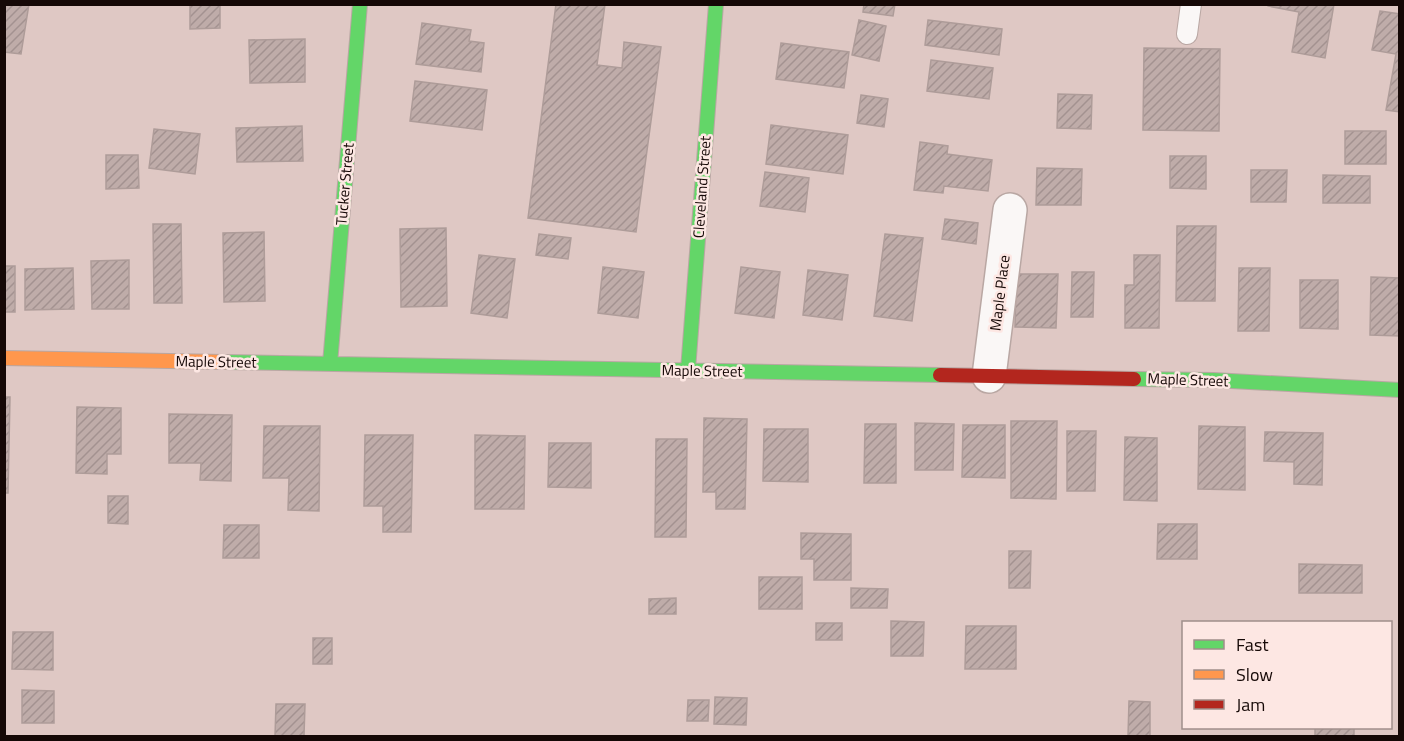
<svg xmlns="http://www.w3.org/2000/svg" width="1404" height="741" viewBox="0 0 1404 741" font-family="'Titillium Web',sans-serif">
<defs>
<pattern id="building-hatch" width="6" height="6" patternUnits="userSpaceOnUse" patternTransform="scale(1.5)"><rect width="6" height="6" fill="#bfaca9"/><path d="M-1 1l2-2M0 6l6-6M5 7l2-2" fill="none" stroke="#a39290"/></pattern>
</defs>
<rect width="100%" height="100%" fill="#dfc8c4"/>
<path fill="url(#building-hatch)" stroke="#ae9c99" stroke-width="1.5" d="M4,4H29L21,54L4,52Z
M190,4H220V28L190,29Z
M556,4H605L597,65L622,68L624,42L661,47L636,232L528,218Z
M864,4H895L893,16L863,12Z
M1268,4H1334L1325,58L1292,52L1299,12L1268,6Z
M1380,11L1400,14V112L1386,110L1396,54L1372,50Z
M859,20L886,26L879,61L852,55Z
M928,20L1002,29L999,55L925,45Z
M422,23L471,30L469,41L484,43L481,72L416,64Z
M305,39V82L250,83L249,40Z
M781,43L849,52L844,88L776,79Z
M1144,48L1220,49L1219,131L1143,130Z
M931,60L993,68L989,99L927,91Z
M415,81L487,90L482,130L410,121Z
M1058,94L1092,95L1091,129L1057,128Z
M861,95L888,99L884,127L857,123Z
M771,125L848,135L843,174L766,164Z
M302,126L303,161L237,162L236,128Z
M154,129L200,134L195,174L149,168Z
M1345,131H1386V164H1345Z
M920,142L948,146L947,154L992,160L988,191L944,186L943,193L914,190Z
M106,155H138L139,188L106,189Z
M1170,156H1206V189L1170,188Z
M1037,168L1082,169L1081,205H1036Z
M1251,170H1287L1286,202H1251Z
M765,172L809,178L805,212L760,206Z
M1323,175L1370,176V203H1323Z
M945,219L978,223L976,244L942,239Z
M153,224H181L182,303H154Z
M1177,226H1216L1215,301H1176Z
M446,228L447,306L401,307L400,229Z
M264,232L265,301L224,302L223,233Z
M539,234L571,238L568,259L536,255Z
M885,234L923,238L912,321L874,316Z
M479,255L515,259L507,318L471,313Z
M1134,255H1160L1159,328H1125V285H1134Z
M129,260V309H92L91,261Z
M4,266H15V312H4Z
M603,267L644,272L638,318L598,313Z
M741,267L780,272L774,318L735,313Z
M73,268L74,309L25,310V269Z
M1239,268H1270L1269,331H1238Z
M808,270L848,275L842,320L803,315Z
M1072,272H1094L1093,317H1071Z
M1016,274H1058L1056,328L1015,327Z
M1371,277L1400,278V336L1370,335Z
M1300,280H1338V329L1300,328Z
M4,397H10L8,493H4Z
M77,407L121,408V454H107V474L76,473Z
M169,414L232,415L231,481L200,480L201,463H169Z
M704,418L747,419L745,509H716V492H703Z
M1011,421H1057L1056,499L1011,498Z
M915,423L954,424L953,470H915Z
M865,424H896V483H864Z
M963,425H1005V478L962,477Z
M264,426H320L319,511L288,510L289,478H263Z
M1199,426L1245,427V490L1198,489Z
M764,429H808V482L763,481Z
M1067,431H1096L1095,491H1067Z
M1265,432L1323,433L1322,485L1294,484V462L1264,461Z
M365,435H413L411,532H383V506H364Z
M475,435L525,436L524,509H475Z
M1125,437L1157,438V501L1124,500Z
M656,439H687L686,537H655Z
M549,443H591V488L548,487Z
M108,496H128V524L108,523Z
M1158,524H1197V559H1157Z
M224,525H259V558H223Z
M801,533L851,534V580H814V559H801Z
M1009,551H1031L1030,588H1009Z
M1299,564L1362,565V593H1299Z
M759,577H802V609H759Z
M851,588L888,589L887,608H851Z
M676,598V614H649V599Z
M891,621L924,622L923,656H891Z
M816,623H842V640H816Z
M966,626H1016V669H965Z
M13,632H53V670L12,669Z
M313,638H332V664H313Z
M22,690L54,691V723H22Z
M715,697L747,698L746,725L714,724Z
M688,700H709L708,721H687Z
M1129,701L1150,702V736H1128Z
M276,704H305L304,736H308H275Z
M1315,728H1354V736H1315Z"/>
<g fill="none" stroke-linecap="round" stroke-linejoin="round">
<defs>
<path id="lane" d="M1187,34L1191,4"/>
<path id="street" d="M989,376L1010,210"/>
<path id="fast" d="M224,362L940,375
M330,364L360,4
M688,370L716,4
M1134,379L1213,380L1400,390"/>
<path id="slow" d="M4,358L224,362"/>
<path id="jam" d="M940,375L1134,379"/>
</defs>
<use href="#lane" stroke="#b9a7a3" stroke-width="22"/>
<use href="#street" stroke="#b9a7a3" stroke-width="36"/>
<use href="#fast" stroke="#b9a7a3" stroke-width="16"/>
<use href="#slow" stroke="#b9a7a3" stroke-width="16"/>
<use href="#jam" stroke="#b9a7a3" stroke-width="16"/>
<use href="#lane" stroke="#faf7f6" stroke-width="20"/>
<use href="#street" stroke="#faf7f6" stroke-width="33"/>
<use href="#fast" stroke="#63d668" stroke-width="14"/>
<use href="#slow" stroke="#ff974d" stroke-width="14"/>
<use href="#jam" stroke="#b3261e" stroke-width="14"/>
</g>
<g text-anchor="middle" stroke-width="5" stroke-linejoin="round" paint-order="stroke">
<g font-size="15" fill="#150806" stroke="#fde7e3">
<text transform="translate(345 184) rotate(-85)" y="5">Tucker Street</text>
<text transform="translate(702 187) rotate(-86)" y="5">Cleveland Street</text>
<text transform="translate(1000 293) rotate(-83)" y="5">Maple Place</text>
<text transform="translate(216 362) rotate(1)" y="5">Maple Street</text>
<text transform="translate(702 371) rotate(1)" y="5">Maple Street</text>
<text transform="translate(1188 380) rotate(2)" y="5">Maple Street</text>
</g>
</g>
<rect width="1404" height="741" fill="none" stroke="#150806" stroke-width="12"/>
<rect x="1182" y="621" width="210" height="108" fill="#fde7e3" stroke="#a08e8b" stroke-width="1.5"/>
<rect x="1194" y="640" width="30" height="9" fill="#63d668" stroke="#a08e8b" stroke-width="1.5"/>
<text x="1236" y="651" font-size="18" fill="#150806">Fast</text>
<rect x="1194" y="670" width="30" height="9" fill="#ff974d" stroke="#a08e8b" stroke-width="1.5"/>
<text x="1236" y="681" font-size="18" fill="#150806">Slow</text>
<rect x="1194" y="700" width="30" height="9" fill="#b3261e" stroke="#a08e8b" stroke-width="1.5"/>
<text x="1236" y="711" font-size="18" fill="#150806">Jam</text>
</svg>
